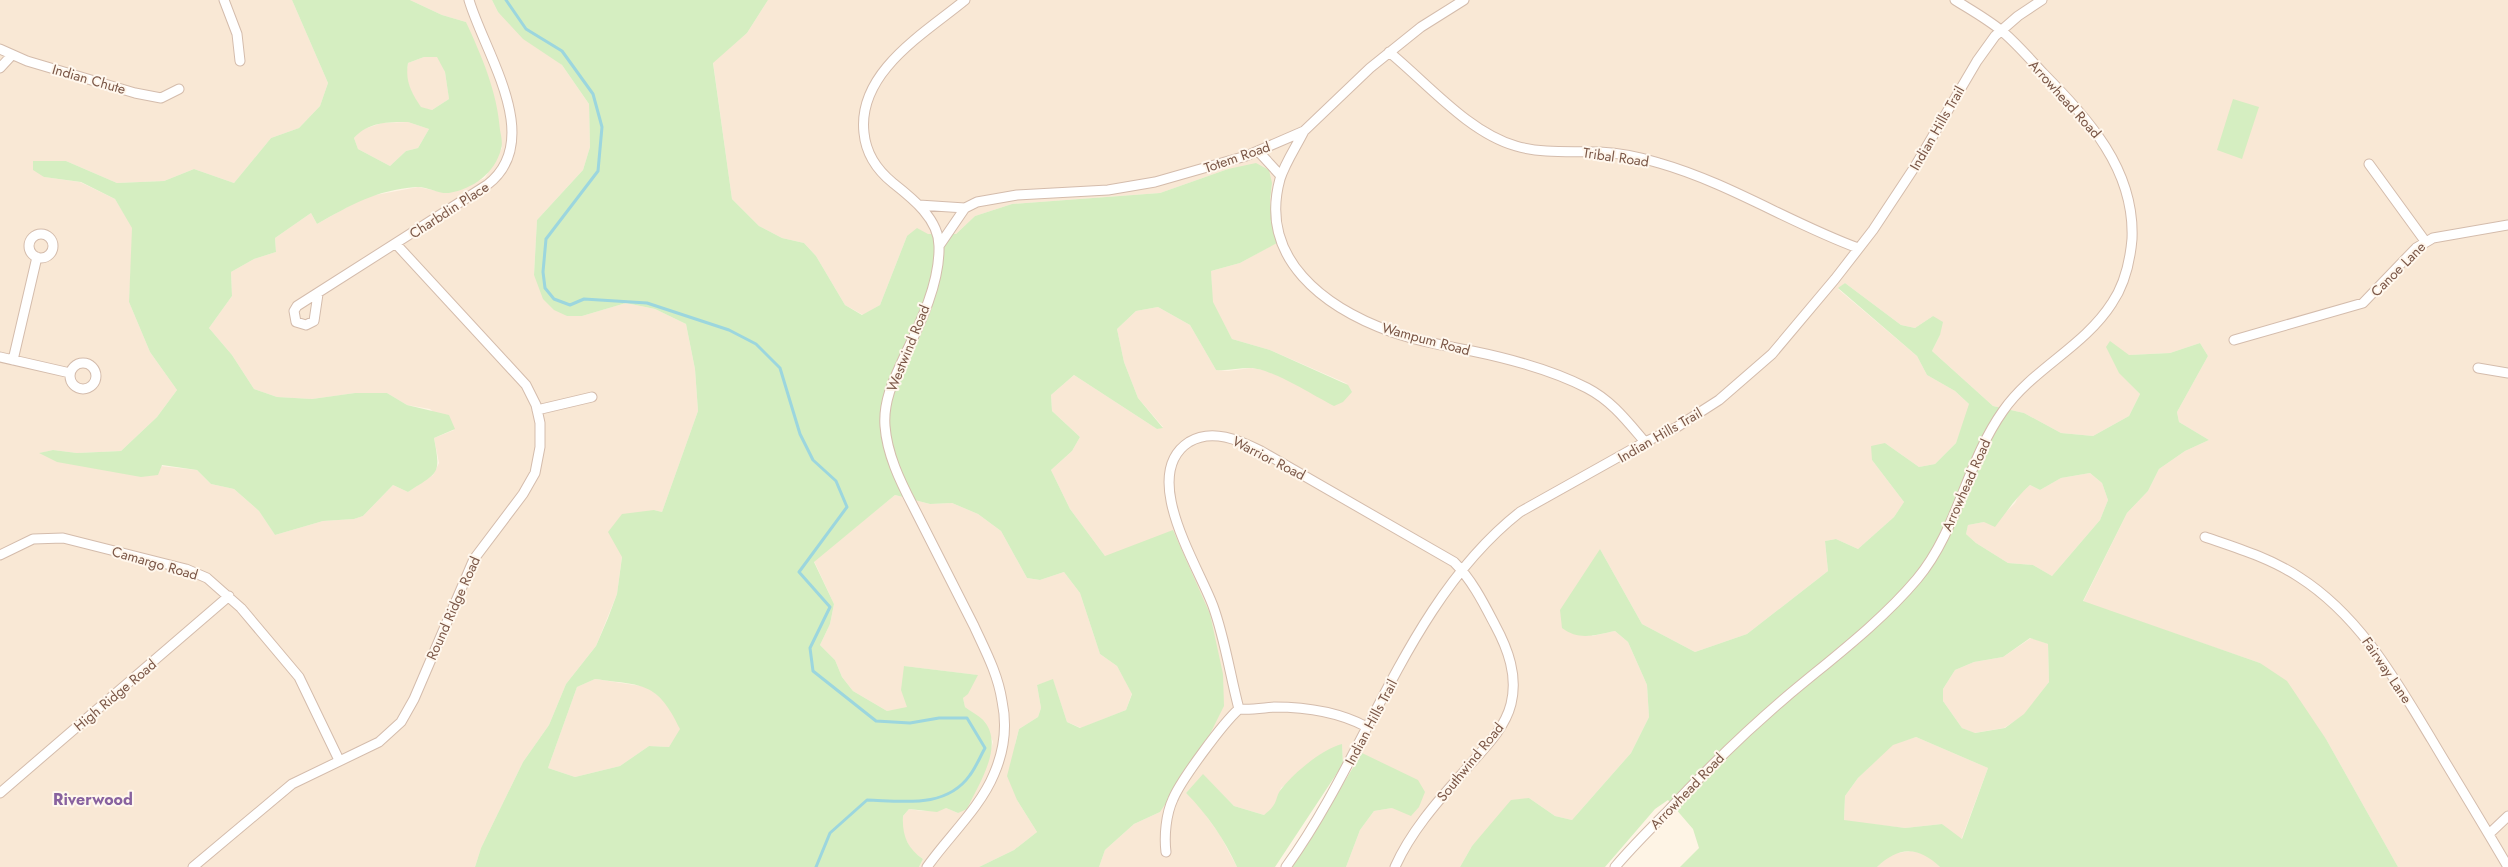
<svg xmlns="http://www.w3.org/2000/svg" width="2508" height="867" viewBox="0 0 2508 867" font-family="Jost,sans-serif">
<rect width="100%" height="100%" fill="#fef4e5"/>
<path fill="#f9e8d5" d="M0,0H292L328,83L320,106L299,128L271,138L234,183L194,169L164,181L117,183L66,161H33L44,177L80,182L115,199L133,228L129,302L150,352L177,390L157,417L121,451L77,453L53,450L40,453L197,470L211,484L234,489L259,511L275,535L323,521L354,519L363,516L393,485L408,492L433,475L439,463L434,438L454,430L430,409L407,405L387,393H355L312,399L277,397L254,389L232,355L209,328L232,296L231,272L254,259L276,252L275,238L311,213L317,224L365,197L418,187L447,193L485,178L502,148L466,22L442,15L410,0H492L498,12L562,65L589,104L590,147L583,170L537,220L534,275L567,316H582L626,303L655,309L686,324L695,369L698,411L662,512L654,510L622,556L617,594L596,646L566,684L549,725L523,762L481,848L475,867H0Z
M768,0H2508V867H2398L2326,739L2260,663L2083,602L2127,513L2148,491L2159,469L2185,451L2209,440L2179,422L2177,412L2208,356L2200,343L2170,353L2129,355L2119,372L2140,394L2129,416L2093,436L2061,433L2024,413L1993,406L1932,351L1940,335L1933,316L1915,328L1901,325L1845,283L1838,289L1917,356L1927,375L1955,391L1970,405L1956,443L1935,464L1919,467L1885,443L1872,460L1904,502L1894,517L1858,549L1836,539L1825,541L1828,571L1747,634L1695,652L1642,624L1600,549L1592,636L1615,631L1628,642L1647,685L1649,717L1631,753L1572,820L1555,816L1529,798L1472,846L1460,867H1346L1360,830L1374,811L1392,808L1362,753L1353,767L1343,764L1342,745L1281,788L1275,807L1264,815L1234,806L1203,775L1186,793L1197,803L1220,835L1237,867H1099L1105,850L1134,824L1160,812L1105,556L1070,509L1051,470L1072,451L1080,437L1052,411L1051,395L1074,375L1157,429L1163,427L1138,398L1124,362L1117,329L1136,311L1158,307L1190,325L1216,370L1228,371L1251,368L1348,384L1270,350L1232,339L1212,302L1211,271L1240,263L1276,243L1270,201L1272,183L1228,169L1160,193L1012,204L975,216L956,234L907,236L880,305L863,315L845,305L816,256L804,243L782,238L759,226L732,199L713,62L747,33Z
M424,57H438L445,72L449,99L432,110L421,108L411,92L406,76L408,63Z
M408,122L429,129L418,148L406,151L390,166L358,149L354,138L361,130L382,123Z
M2090,473L2102,483L2108,500L2100,520L2052,576L2033,565L2008,563L1976,543L1966,534L1968,525L1984,522L2006,512L2015,503L2019,495L2030,485L2040,490L2061,478Z
M895,495L930,504L952,503L978,514L1001,531L1027,578L1040,580L1064,572L1080,593L1100,654L1117,666L1132,693L1126,710L1081,728L1067,722L1053,680L1037,685L1041,708L1038,717L1019,729L1015,744L1017,800L1037,832L1014,850L979,867H919L923,859L912,851L902,832L903,816L909,809L922,811L946,808L958,813L987,765L993,742L985,722L965,707L963,698L977,675L904,666L908,708L887,711L853,691L842,677L835,660L820,645L830,624L834,604L814,561Z
M2031,638L2048,644L2049,682L2024,715L2004,728L1974,733L1962,728L1943,701V689L1955,670L1974,662L2003,657Z
M595,679L648,687L669,705L681,729L669,747L649,746L620,766L575,777L548,768L577,687Z
M1916,737L1988,768L1961,840L1942,824L1905,828L1844,821L1845,796L1858,778L1893,744Z
M1911,851L1927,854L1940,867H1877L1890,854Z"/>
<path fill="#d5eec1" fill-rule="evenodd" d="M292,0H410L442,15L466,22C482,57 497,91 500,130C501,135 503,144 501,149C495,173 473,189 449,193C438,194 427,186 416,187C376,190 351,205 317,224L311,213L275,238L276,252L254,259L231,272L232,296L209,328L232,355L254,389L277,397L312,399L355,393H387L407,405L449,415L455,429L434,438C441,475 439,472 408,492L393,485L363,516L354,519L323,521L275,535L259,511L234,489L211,484L197,470L162,465L158,475L141,477L57,462L39,453L53,450L77,453L121,451L157,417L177,390L150,352L129,302L132,228L115,199L81,182L44,177L33,170V161H66L117,183L164,181L194,169L234,183L271,138L299,128L320,106L328,83ZM424,57H437L445,72L449,99L432,110L421,107C411,92 405,81 408,63ZM408,122L429,129L418,148L406,151L390,166L358,149L354,138C368,122 388,122 408,122Z
M492,0H768L747,33L713,63L732,199L759,226L782,238L804,243L816,256L845,305L862,315L880,305L907,236L917,228L928,234H956L975,216L1012,204L1160,193L1228,169L1256,163L1269,170L1272,183L1270,201L1277,243L1240,263L1211,271L1213,302L1232,339L1270,350L1348,385L1352,392L1343,402L1334,406C1314,396 1271,368 1250,368C1238,368 1228,371 1216,370L1190,325L1158,307L1136,311L1117,329L1124,362L1138,398L1163,428L1157,429L1074,375L1051,395L1052,411L1080,437L1072,451L1051,470L1070,509L1105,556L1173,530L1210,614L1223,674L1224,706L1204,746L1160,812L1134,824L1105,850L1099,867H979L1014,850L1037,832L1017,800L1007,776L1019,729L1038,717L1041,708L1037,685L1053,679L1067,722L1080,728L1126,710L1132,694L1117,666L1100,654L1080,593L1064,572L1040,580L1027,578L1001,531L978,514L952,503L930,504L895,495L814,562L834,604L830,624L820,645L835,660L842,677L853,691L887,711L907,707L901,690L904,666L978,675L968,694L963,698L965,707C971,712 980,716 984,721C1005,746 978,785 967,809L958,813L946,808L937,812L909,809L903,816C902,835 907,848 923,859L919,867H475L481,848L523,762L549,725L566,684L596,646L608,618L617,594L622,557L608,532L622,514L654,510L662,512L698,411L695,369L686,324L655,309L626,303L582,316H567L554,310L543,299L534,275L537,220L583,170L590,147L589,104L562,65L523,39L498,12ZM595,679C644,686 657,681 680,729L669,747L649,746L620,766L575,777L548,768L577,687Z
M2233,99L2259,107L2242,159L2217,150Z
M1845,283L1901,325L1915,328L1933,316L1943,322L1940,335L1932,351L1993,406L2024,413L2061,433L2093,436L2129,416L2140,394L2119,373L2106,347L2110,341L2129,355L2170,353L2200,343L2208,356L2177,412L2179,422L2209,440L2185,451L2159,469L2148,491L2127,513L2083,601L2260,663L2287,681L2326,739L2398,867H1940C1918,846 1899,846 1877,867H1680L1699,848L1693,829L1668,800L1655,809L1605,867H1460L1472,846L1511,800L1529,798L1555,816L1572,820L1631,753L1649,717L1647,685L1628,642L1615,631C1595,635 1579,641 1562,628L1560,610L1600,549L1642,624L1695,652L1747,634L1828,571L1825,541L1836,539L1858,549L1894,517L1904,502L1872,460L1871,446L1885,443L1919,467L1935,464L1956,443L1969,404L1955,391L1927,375L1917,356L1838,288ZM2090,473L2102,483L2108,500L2100,520L2052,576L2033,565L2008,563L1976,543L1966,534L1968,525L1984,522L1995,527C2006,513 2016,497 2030,485L2040,490L2061,478ZM2030,638L2048,644L2049,682L2024,714L2005,728L1975,733L1962,728L1943,701V689L1955,670L1974,662L2003,657ZM1916,737L1988,768L1962,839L1942,824L1905,828L1844,820L1845,796L1858,778L1893,745Z
M1342,744L1343,764L1275,867H1237C1225,840 1207,814 1186,793L1203,774L1234,806L1264,815C1281,802 1273,798 1283,787C1296,771 1323,749 1342,744Z
M1362,753L1418,780L1425,792L1419,807L1411,816L1392,808L1374,811L1360,830L1346,867H1292Z"/>
<g fill="none" stroke-linecap="round" stroke-linejoin="round">
<path stroke="#9cd6de" stroke-width="3" d="M506,0L526,29L562,51L593,94L602,127L598,171L546,239L543,272L545,288L554,299L570,305L584,299L647,303L729,330L756,344L780,368L800,434L813,460L836,481L847,507L799,572L830,607L810,648L813,671L876,721L910,723L939,718H967L985,748C980,757 976,767 970,775C946,809 903,801 867,800L830,833L816,867"/>
<defs>
<path id="street" d="M224,0L237,34L240,61
M0,49L27,61L135,93L161,98L179,89
M1389,52C1427,83 1469,133 1516,146C1543,154 1572,151 1600,152C1620,153 1640,157 1659,163C1729,183 1790,223 1858,248
M0,68L12,55
M1304,131C1296,147 1285,163 1280,179C1258,259 1325,308 1392,332C1418,341 1445,346 1472,351C1511,359 1552,370 1587,388C1612,401 1627,421 1645,442
M1258,151L1281,176
M2369,164L2425,241
M919,205L965,208
M29 246a12 12 0 1 1 24 0a12 12 0 1 1-24 0Z
M939,246L965,208L977,202L1017,195L1108,190L1155,182L1246,156L1304,131L1370,68L1421,27L1464,0
M318,294L314,321L306,325L296,322L294,311L297,306L487,185C546,140 484,52 469,0
M2234,340L2363,303L2416,248L2433,238L2508,225
M0,357L70,373
M13,360L37,257
M70 376a13 13 0 1 1 26 0a13 13 0 1 1-26 0Z
M2478,368L2508,373
M537,410L592,397
M2205,537C2237,548 2270,558 2299,577C2360,616 2395,679 2432,740C2457,782 2483,824 2508,867
M0,555L33,539L63,538L186,569L207,578L241,608L299,677L339,760
M1239,709C1230,675 1225,639 1213,606C1199,567 1138,475 1189,442C1212,428 1239,440 1261,451L1454,562C1472,580 1483,602 1495,625C1508,649 1518,676 1511,704C1504,732 1479,753 1461,775C1436,803 1410,833 1395,867
M0,793L229,596
M2489,834L2508,816
M1166,852C1164,836 1166,814 1173,799C1181,780 1223,723 1239,709C1251,710 1262,708 1274,707C1305,707 1339,712 1367,727
M193,867L292,784L379,742L401,722L414,699L474,559L523,494L535,473L540,447V423L536,405L526,385L396,244
M927,867C948,837 980,808 994,774C1004,751 1007,725 1002,701C998,674 985,650 974,626C954,586 933,546 913,506C900,481 887,454 885,426C883,400 895,377 905,355C921,322 940,282 939,246C939,219 912,198 893,183C877,170 866,154 864,133C857,72 925,33 965,0
M1286,867C1368,754 1408,600 1520,512L1645,442L1677,427L1719,400L1772,354L1835,279L1873,230L1914,168L1977,61L1995,36L2018,16L2042,0
M1615,867C1631,848 1649,830 1666,813C1704,772 1743,734 1785,698C1830,660 1879,624 1917,579C1958,530 1966,463 2003,411C2032,369 2084,347 2112,303C2125,284 2130,262 2132,239C2135,169 2088,119 2043,73C2030,59 2017,44 2003,32C1989,20 1971,10 1955,0"/>
</defs>
<use href="#street" stroke="#d4bcac" stroke-width="11"/>
<use href="#street" stroke="#fff" stroke-width="9"/>
</g>
<g text-anchor="middle" stroke-width="4" stroke-linejoin="round" paint-order="stroke">
<g font-size="14" fill="#7b5747" stroke="#fff7ed">
<text transform="translate(89 79) rotate(16)" y="5">Indian Chute</text>
<text transform="translate(2065 99) rotate(48)" y="5">Arrowhead Road</text>
<text transform="translate(1937 128) rotate(-60)" y="5">Indian Hills Trail</text>
<text transform="translate(1237 157) rotate(-19)" y="5">Totem Road</text>
<text transform="translate(1616 157) rotate(8)" y="5">Tribal Road</text>
<text transform="translate(449 210) rotate(-33)" y="5">Charbdin Place</text>
<text transform="translate(2398 269) rotate(-45)" y="5">Canoe Lane</text>
<text transform="translate(1426 339) rotate(15)" y="5">Wampum Road</text>
<text transform="translate(908 348) rotate(-68)" y="5">Westwind Road</text>
<text transform="translate(1660 435) rotate(-30)" y="5">Indian Hills Trail</text>
<text transform="translate(1269 458) rotate(27)" y="5">Warrior Road</text>
<text transform="translate(1966 485) rotate(-66)" y="5">Arrowhead Road</text>
<text transform="translate(155 563) rotate(16)" y="5">Camargo Road</text>
<text transform="translate(453 608) rotate(-66)" y="5">Round Ridge Road</text>
<text transform="translate(2387 670) rotate(56)" y="5">Fairway Lane</text>
<text transform="translate(115 695) rotate(-40)" y="5">High Ridge Road</text>
<text transform="translate(1371 722) rotate(-62)" y="5">Indian Hills Trail</text>
<text transform="translate(1470 762) rotate(-51)" y="5">Southwind Road</text>
<text transform="translate(1687 791) rotate(-46)" y="5">Arrowhead Road</text>
</g>
<g font-size="16" font-weight="bold" fill="#88629f" stroke="#fff7ed">
<text x="93" y="805">Riverwood</text>
</g>
</g>
</svg>
